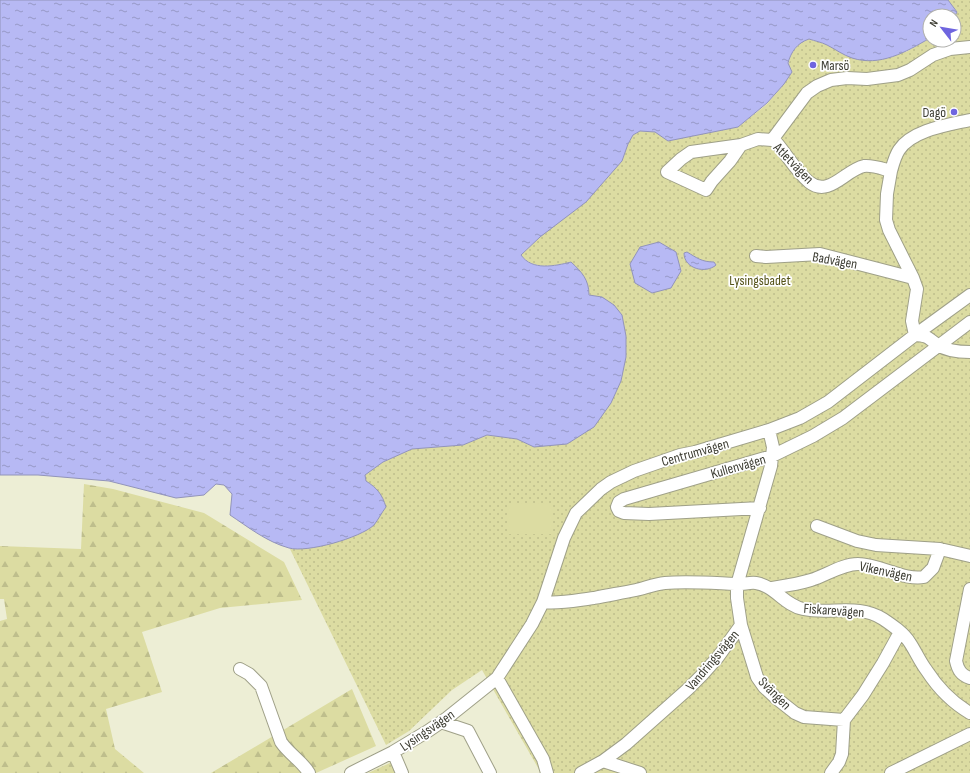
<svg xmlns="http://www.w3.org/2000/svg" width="970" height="773" viewBox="0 0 970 773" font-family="'Sofia Sans Condensed',sans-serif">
<defs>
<pattern id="grass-dots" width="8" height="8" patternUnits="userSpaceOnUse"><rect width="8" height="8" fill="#dcdca2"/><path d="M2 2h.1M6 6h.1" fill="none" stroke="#bebe8c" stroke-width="1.8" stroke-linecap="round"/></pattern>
<pattern id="forest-firs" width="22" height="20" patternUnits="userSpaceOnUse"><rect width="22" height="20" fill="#dcdca2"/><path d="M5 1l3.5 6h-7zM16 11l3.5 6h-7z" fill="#bebe8c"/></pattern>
<pattern id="water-ripples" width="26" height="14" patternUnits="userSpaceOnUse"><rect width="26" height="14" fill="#b7b9f4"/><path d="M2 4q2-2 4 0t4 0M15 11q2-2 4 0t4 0" fill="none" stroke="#9698c6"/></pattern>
</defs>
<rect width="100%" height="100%" fill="#edeed5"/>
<path fill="url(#grass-dots)" d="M948,0H970V773H541L482,670L452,690L409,731L386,745L290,549L305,548L375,487L366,481L365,475L383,462L412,449L463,445L487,435L517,439L534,447L611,403L621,381L626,357L571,262C554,266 533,270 521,255L622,161L628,144L633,135L640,131L655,132L738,127L767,104L784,84L791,54L801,42L809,39L825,44L906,52L930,38V40H954V18L957,12Z
M392,762L397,773H368Z"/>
<path fill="url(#forest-firs)" d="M84,484L113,489L204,513L284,562L302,600L220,608L142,632L162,692L106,709L115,749L144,773H0V621L7,619L4,599H0V546L81,549Z
M352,689L376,746L316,773H206H211Z"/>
<path fill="#dcdca2" d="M507,503L552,504V534H507Z"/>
<path fill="url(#water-ripples)" stroke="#9294ba" d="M0,0H948L957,12L954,18V16H930V38C906,52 880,67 852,58C843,55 835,49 827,45C821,42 815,41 809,39C797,43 791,52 788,63L792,72L784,84L767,103L738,127L668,141L655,132L640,131L633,135L628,144L622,161L586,202L540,237L521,255C532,271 555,266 571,262C582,272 589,280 589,295L602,297L614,305L622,315L626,336V357L621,381L611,403L594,427L567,444L534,447L517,439L487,435L463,445L412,449L383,462L365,475L366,481C377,488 382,494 386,507C382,512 378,520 374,525C360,538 307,553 289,548C267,542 248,527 230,515L232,494L224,485L216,484L204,495L176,498L109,481L38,475H0Z
M659,242L676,252L681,271L671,288L652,293L635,283L630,264L640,247Z
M687,252C697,258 702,262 714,262L716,265C706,274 684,269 684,253Z"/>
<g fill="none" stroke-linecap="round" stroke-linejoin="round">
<defs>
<path id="minor" d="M970,47L950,49L933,55L910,70L898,75L867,79L847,78L831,80L817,86L807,93L772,140L776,142C787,155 796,171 809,182C829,198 845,170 864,166C873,165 883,169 891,171L887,194L886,220L889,230L913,278L917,289L912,321L915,335C930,336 927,338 938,345C947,351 959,352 970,352
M741,145L691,152L681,159L667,172L706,190L712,181L730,161L741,145L758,139L772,140
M891,171C893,164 895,156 899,150C912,130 948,125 970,120
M756,256L766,257L820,254L913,278
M760,508L649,514L624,513L619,511L617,507L619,502L624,499L772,456L813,436L843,418L970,322
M817,526L857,541L876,545L940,549L970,556
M771,588C784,586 798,584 811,580C825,576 842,564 858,564C879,564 905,581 924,577L933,568L940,549
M970,589L956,661C958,670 961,675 970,678
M543,602C560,604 577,600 594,598C608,595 622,593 636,590C645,588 655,584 665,583C688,581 712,583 735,584C742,585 749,582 756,583C775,586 784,605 803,609C830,615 858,603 883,619C892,625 904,633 910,643C916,652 920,662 927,671C938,688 953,703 970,713
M741,625L757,677L764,687L776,698L795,713L804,717L844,720
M240,669L249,674L261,686L281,742C289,754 302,761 309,773
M497,678L543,759L547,773
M441,722L468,731L490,773
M393,752L402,773
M603,761L640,773
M351,773L393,752L428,731L447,718L497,678L532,624L543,602L564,538L576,513L601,489L611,482L634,471L680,455L695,452L769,430L800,418L828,402L915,335L970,295
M581,773L603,761L626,744L688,689L702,675L718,657L741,625L737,598V585L771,466L773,447L769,430
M831,773L839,762L842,754L844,720L863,695L883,663L900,632
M891,773L970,734"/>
</defs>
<use href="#minor" stroke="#9fa088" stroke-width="14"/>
<use href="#minor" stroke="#fff" stroke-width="12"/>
</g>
<g fill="#6f65df" stroke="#fff" stroke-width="1.5">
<circle cx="813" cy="65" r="4"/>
<circle cx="954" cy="112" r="4"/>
</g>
<g text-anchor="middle" stroke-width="3.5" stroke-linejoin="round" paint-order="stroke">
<g font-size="14" fill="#3c3c32" stroke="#fff" text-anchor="start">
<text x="821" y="70">Marsö</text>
<text x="946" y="117" text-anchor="end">Dagö</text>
</g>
<g font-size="14" fill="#3c3c32" stroke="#fff">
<text transform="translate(794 163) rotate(46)" y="5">Atletvägen</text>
<text transform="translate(835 260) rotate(10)" y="5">Badvägen</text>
<text transform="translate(695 452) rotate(-16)" y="5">Centrumvägen</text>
<text transform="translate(738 466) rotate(-16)" y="5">Kullenvägen</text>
<text transform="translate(886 571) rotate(12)" y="5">Vikenvägen</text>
<text transform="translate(834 610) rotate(4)" y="5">Fiskarevägen</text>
<text transform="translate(712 660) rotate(-50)" y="5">Vandringsvägen</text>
<text transform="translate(775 693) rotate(45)" y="5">Svängen</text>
<text transform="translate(427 730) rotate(-34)" y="5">Lysingsvägen</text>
</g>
<g font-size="14" fill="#545217" stroke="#fff">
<text x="760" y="285">Lysingsbadet</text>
</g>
</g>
<g transform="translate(942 28) rotate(301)"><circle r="19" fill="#ffffff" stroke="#b1b1ad"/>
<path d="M0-3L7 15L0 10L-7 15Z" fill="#6f65df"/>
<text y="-6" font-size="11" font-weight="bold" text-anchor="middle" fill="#3c3c32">N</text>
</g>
</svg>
